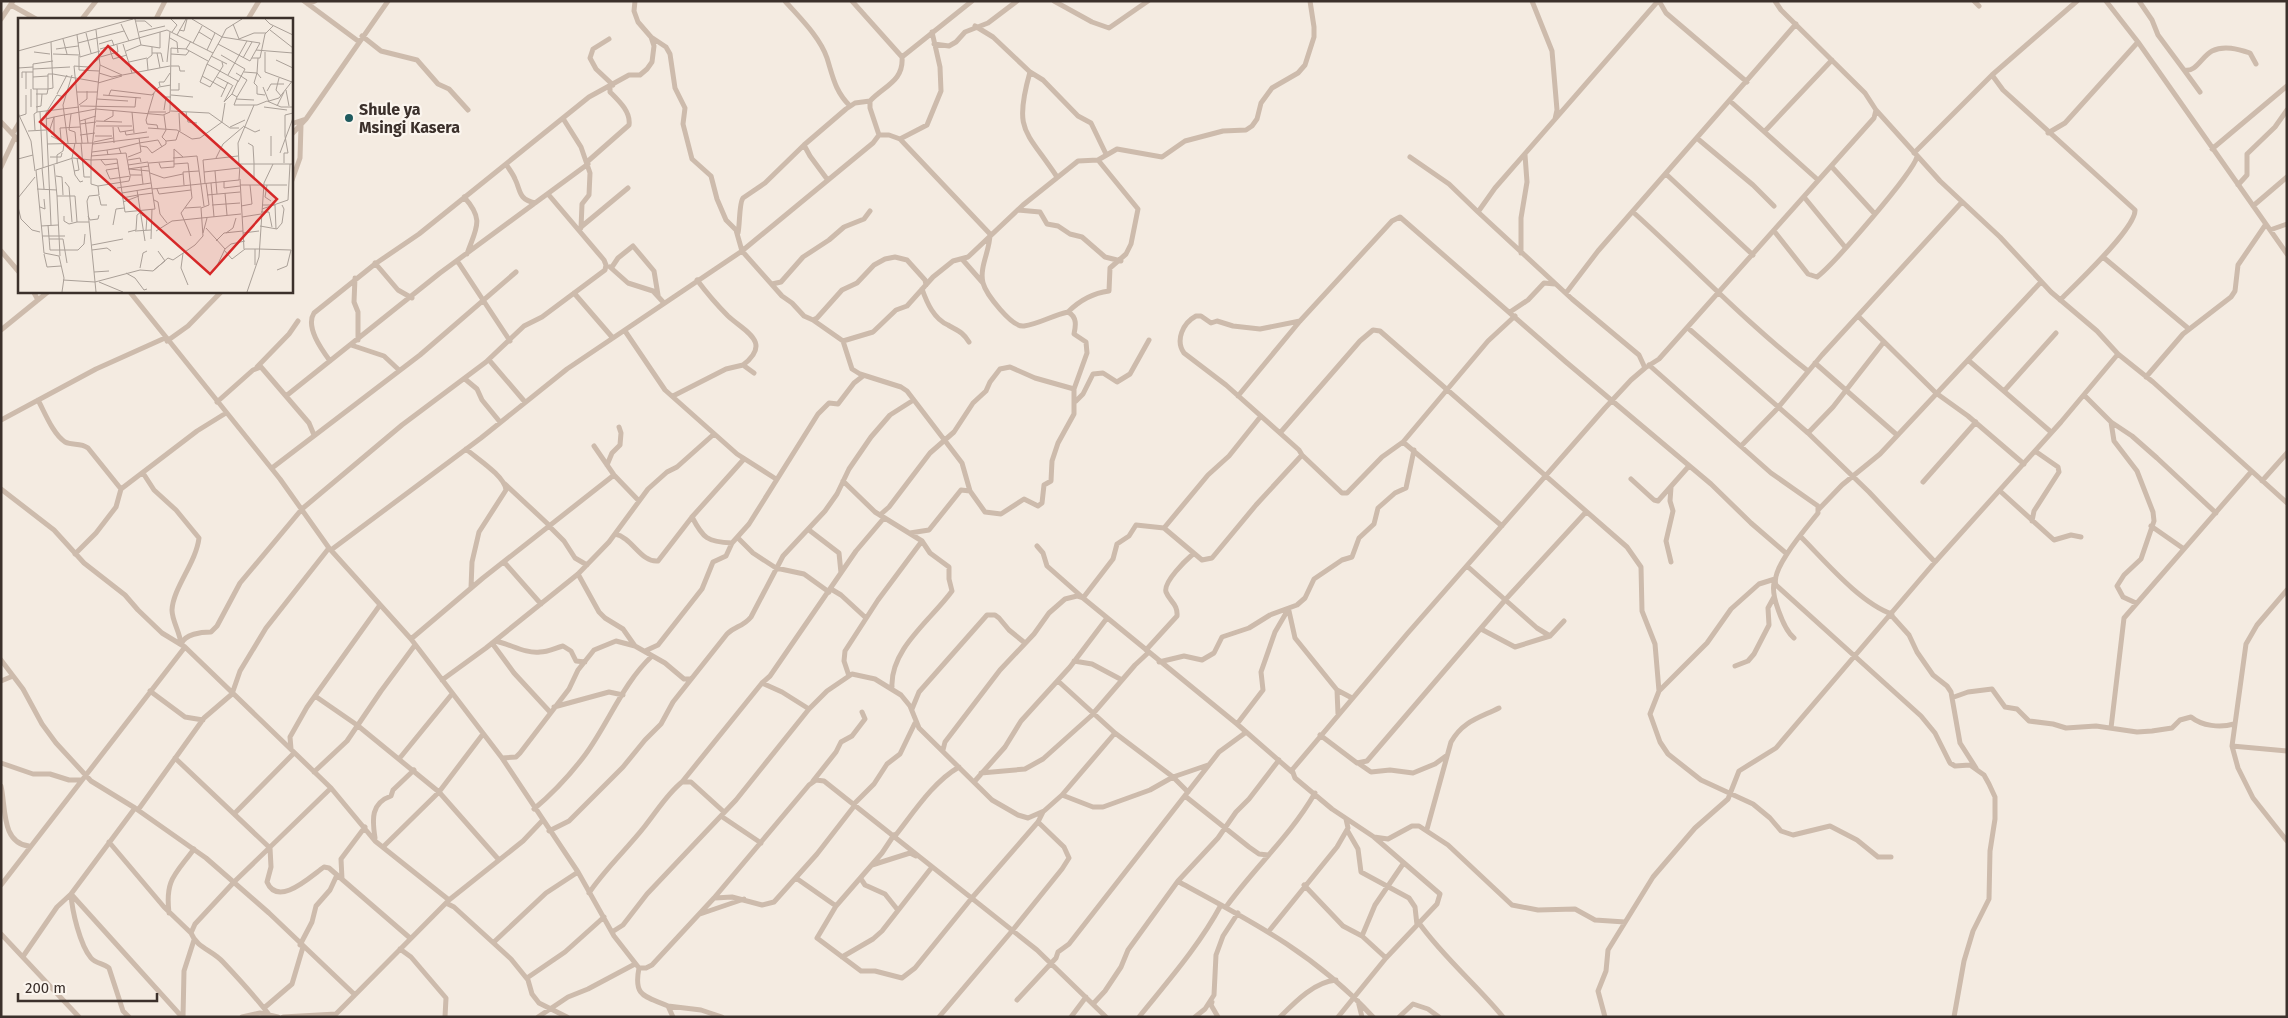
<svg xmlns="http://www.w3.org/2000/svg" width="2288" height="1018" viewBox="0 0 2288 1018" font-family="'Fira Sans',sans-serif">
<rect width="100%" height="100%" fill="#f4ebe1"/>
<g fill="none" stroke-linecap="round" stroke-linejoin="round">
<path stroke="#cdbbac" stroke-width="5" d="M304,1L358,41
M785,1C799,17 820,37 827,58C833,77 835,91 850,106
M1054,1L1092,22L1109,28L1148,1
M1532,1L1552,51L1557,110L1555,119
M1659,1L1666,13L1747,82
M1974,1L1979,6
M2106,1L2138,42L2287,254
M2139,1L2152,20L2158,35L2184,70C2196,73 2202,56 2212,51C2224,45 2238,49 2250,53L2256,64
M308,4L315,1
M11,5L36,19
M1,19L13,1
M82,19L96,1
M156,19L165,1
M248,19L259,1
M975,26L993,37L1030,72L1043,80L1078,116L1091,123L1106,154
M362,36L381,51L417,60L438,84L449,89L468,110
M651,37L666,47L670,54L675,88L685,108L683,124L692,159L711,176L717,199L726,220L736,230L742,251L782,296L792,303L804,316L813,320L817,318L842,290L857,283L874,265L885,259L895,257L907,260L925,280L926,285
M609,39L593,49L590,58L596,69L613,85
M934,44L949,46L956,42L965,32L988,23L1017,1
M902,57L972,1
M2184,70L2200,92
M1030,72C1013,132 1026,130 1057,177
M1992,75L2003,90L2135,210C2136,228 2075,285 2060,300
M1730,101L1818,180
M1876,110L1940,181L2000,237L2051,292L2097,331L2118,354L2153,382L2287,503
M564,120L581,147L590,173L589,195L582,204L581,228
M1,122L19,141
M291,124L306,119
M1765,131L1832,60
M13,133L19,123
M2048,133L2065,123L2138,42
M291,135L306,119L388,1
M900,139L927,125L941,91L940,67L932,32
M1698,139L1753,185L1774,206
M804,145L810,156L827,179
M2212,149L2287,86
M1914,153L1992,75L2077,1
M1410,157L1449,184L1478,212
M587,162L629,125C631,112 619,101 610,92V86
M506,164C509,169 513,174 515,179C521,191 518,199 535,203
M1831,166L1874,213
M1,167L15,137
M1666,174L1753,255
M291,183L300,158L301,125
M2238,185L2247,175V154L2275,127L2287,110
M464,197C485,220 476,228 467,254
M1804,197L1845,247
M2253,206L2287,177
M1018,210L1040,212L1047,224L1058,226L1070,234L1082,237L1105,257L1121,261
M1633,212C1692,265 1745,322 1808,371
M581,227L628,188
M2270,230L2287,224
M1774,231L1808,274L1817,277C1833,265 1912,174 1917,157
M738,233C740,224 739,203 743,198L765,183L804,145L846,109L855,103L870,101
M1,251L19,272
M1521,253V218L1527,182L1525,155
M2103,257L2189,329
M962,259L983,283
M458,262L510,341
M375,263L398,290L412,298
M610,267L628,283L653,291L664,303
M612,267L618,258L633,246L654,271L658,295
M355,278L354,302L358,312V340
M697,280C706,292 717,305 728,316C744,331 773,342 743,365
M772,284L781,282L803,257L829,240L844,227L864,219L870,211
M922,289C927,303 934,319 948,325C958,331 963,332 969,342
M33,291L38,300
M129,291L280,479L329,548L411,639L502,758L578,872L614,936L639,968H646L652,965L714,898L809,785L816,780L824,781L1037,950L1106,1017
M574,293L612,337
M1566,293L1598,251L1796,24
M1068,312C1080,300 1093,293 1109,291L1110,268L1126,254L1131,244L1138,209L1098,160
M1510,312L1528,300L1544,283L1555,284
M1858,316L1936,393L1968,416L2024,464
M813,320L843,341L852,369L860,374L901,387L907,391L962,463L970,491L985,512L1001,514L1024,499L1038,506L1042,503L1044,485L1051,481L1052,461L1058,443L1074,414V389L1087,353L1086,342L1074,334C1076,325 1077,317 1068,312C1053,315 1039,324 1024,326C1012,328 986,294 983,283C979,267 990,251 990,234L900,139L889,135H879
M1688,328L1808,433L1869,492L1935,562
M1,330L49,291
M625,331L665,390L737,454L776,479
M167,341L188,326L222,291
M843,341L873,332L896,310L907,306L933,277L953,261L968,257L1023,205L1078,161L1098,160L1117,149L1162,157L1185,141L1223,131L1246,130L1252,126L1257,119L1261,103L1272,88L1298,73L1305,65L1314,37V27L1310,1
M351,345L384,356L399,370
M489,360L525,402
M1968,360L2051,432
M330,361C322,350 305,327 314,313L375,264L419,234L589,97L629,75H640L647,69L652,62L654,46L651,37L638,22L634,11L635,1
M1815,363L1897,435
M1649,365L1771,473L1818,506V513C1808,526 1770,569 1776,585L1921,716L1935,733L1950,763L1955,766L1970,765L1984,775L1989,784L1995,797V819L1990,851L1989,899L1973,931L1964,961L1954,1017
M257,367L289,334L298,321
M1645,368L1639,355L1572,299L1478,212L1495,188L1658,1
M2146,377L2183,334L2231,297L2235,291L2238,265L2266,224
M465,379L477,389L482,400L500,422
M2004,391L2056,333
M2084,395L2111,422L2132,436L2157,458L2216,513
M286,396L440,273L588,164
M673,396L726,369L743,365L754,373
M1238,396L1300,321L1392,221L1400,217L1566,362L1711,484L1751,523L1787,554
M38,400C45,413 53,434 65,442C73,446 80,442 88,448L121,489
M1076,401L1083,394L1093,374L1103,373L1117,382L1130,374L1149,340
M217,402L253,370L261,367L309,423L314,435
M1,420L96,369L165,338
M2111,422L2114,441L2137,471L2153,512L2154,521L2141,559L2124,575L2117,586L2123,597L2136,603
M1280,433L1360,341L1373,330L1380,331L1627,547L1641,567L1642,611L1655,644L1659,691L1650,714L1660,742L1668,754L1701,780L1753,804L1770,818L1781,831L1793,835L1830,826L1857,840L1878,857H1891
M1808,433L1833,407L1883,343
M594,446L614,475L639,501
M1741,446L1776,410L1822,355L1962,202
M466,449C476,458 505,476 506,490L479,532L472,562L471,588
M1302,455L1342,493H1347L1382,457L1403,442
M607,465L612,453L620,445L621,433L619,427
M272,468L420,355L516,272
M143,473L154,490L176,510L199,538C196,563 173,588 172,610C172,621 180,632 181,644
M1631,479L1654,500L1658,501L1689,466
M843,481L875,512L922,541L930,553L949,567V579L952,591C931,620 890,649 892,687
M2262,481L2287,453
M1923,482L1976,422
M505,484L550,526
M1,489L54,530L84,563L125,595L138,610L162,633L185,647L331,788L375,841L449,900
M2000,491L2054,540L2071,535L2081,537
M1819,509L1842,485L1880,454L2041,282
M880,515L889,507L930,453L954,432L973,403L986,391L990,382L1000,369L1010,367L1035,378L1074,389
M692,517C703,538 707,542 732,543L749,524L818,414L829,403L838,404L854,383L863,376
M2032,521L2034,511L2059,472L2058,467L2035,451
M549,526L564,541L575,558L587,565
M1502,526L1403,442L1488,341L1515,316
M2151,526L2184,549
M1164,528L1208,475L1229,456L1261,416
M809,530L839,553L841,573
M910,533L929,530L961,490L970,491
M615,534C632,537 641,563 658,561L692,517L744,459
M1801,537C1825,561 1860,603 1892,614
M738,538L753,553L776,568L804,574L829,592
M1037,546L1043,553L1047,566L1081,596
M331,550L481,438L567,369L742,251L873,143L879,135L870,108V101C884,86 904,81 902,57L852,1
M75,554L96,533L116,507L121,489L197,431L226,413
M504,562L541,604
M1671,562L1666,541L1673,511L1670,501L1671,487
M1467,566L1537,628L1550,636
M578,574L599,612L605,618L623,629L635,646L665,663L684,679H690
M1775,581C1769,592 1784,630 1794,638
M831,589L841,595L866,618
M2287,590L2257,625L2246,644L2232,746L2238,768L2253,798L2287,841
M1083,598L1113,559L1117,544L1129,536L1136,525L1164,528L1202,560L1212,558L1256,505L1302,455L1299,450L1226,385L1184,353C1175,340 1183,323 1196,316H1201L1211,323L1217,321L1233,326L1260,329L1300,321
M1289,611L1295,638L1337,690L1352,698
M1891,615L1909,635L1917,652L1933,675L1947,686L1951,692L1960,743L1976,768
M1481,629L1515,647L1550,636L1564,621
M411,639L483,578L614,475
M495,641C510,644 526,654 540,652C548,652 555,648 563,646L571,651L576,661L585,662
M492,643L514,673L550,712
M181,644C185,634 201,632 211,632L217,626L240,583L302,509L402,425L486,362L524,326L542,317L605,270L606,265L604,260L548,194
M1146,650L1177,616C1178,604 1170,602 1166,592C1163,582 1186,560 1193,554
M645,651L658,645L702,589L713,562L726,556L732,543
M1,660L23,689L42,724L56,743L91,781L135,808L206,858L269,913L354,994
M1074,661L1092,664L1122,680
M1159,662L1184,656L1202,660L1214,653L1222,637L1249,628L1270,615L1297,605L1305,598L1314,579L1342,560L1352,557L1359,538L1374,524L1378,508L1395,493L1406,488L1414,450
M1735,666L1748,661L1754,654L1769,625L1768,608L1774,597
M849,676L844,661L845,651L878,600L922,541
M442,680L486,648L578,574L609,542L648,489L667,472L677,467L714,434
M1,681L13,676
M1058,681L1115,733L1173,777L1188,792
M762,683L770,676L856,551L884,518
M1337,690L1338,714
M150,691L185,717L203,720
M1659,691L1707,643L1731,609L1759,584L1775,579
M315,696L357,725L439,792L499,860
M1954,697L1968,692L1992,689L2005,707L2017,709L2029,721L2053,724L2066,728L2096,726L2137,732L2152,731L2172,728L2180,720L2191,717C2202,726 2220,728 2234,724
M554,707L609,692L623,695
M912,709L919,692L987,615H995L999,618L1009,630L1025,643
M1237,724L1263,690L1261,672L1275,632L1289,608
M2111,728L2124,618L2251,472
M1320,735L1357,763L1367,761L1506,599L1586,512
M2232,746L2287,751
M291,749L290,737L307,707L380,605
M943,750L945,742L1000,670L1034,634L1049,613L1065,599L1077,596L1083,598L1237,724L1292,772
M175,758L270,848L271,867L267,882C278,908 311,876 324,867L329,868L410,938
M502,758L516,757L520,753L569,689L578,670L594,650L616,641L635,646
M399,759L452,694
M1,763L33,774H50L69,780H81
M1358,763L1371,772L1390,770L1413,773L1435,764L1446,756
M314,772L347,741L381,691L415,645
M981,773L1025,769L1043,759L1091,716L1135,665L1149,652
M813,781L836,752L841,742L852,736L865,719L862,712
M682,782L762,683L782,692L809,709
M974,782L1005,747L1021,721L1070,667L1107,618
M1,786C6,807 1,843 29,846
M1062,795L1093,807H1103L1150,790L1173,777L1208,765
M1185,796L1249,847L1259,854L1268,855
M854,804L874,784L887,764L900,754L915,723
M534,809C553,793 570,775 585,755C608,724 623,683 652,656
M138,810L204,718L232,694L240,671L266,628L329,548
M235,813L294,753
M721,816L761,843
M1427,829L1451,742C1463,721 1479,718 1499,708
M1347,830L1358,849L1361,872L1409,898L1415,907L1417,925
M549,831L569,821L623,767L645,740L661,724L673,702L727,634C735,626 743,627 751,617L783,556L825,511L837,494L849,469L871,437L890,415L912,401
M894,835L882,853L836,906L817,938L861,971H875L902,978L915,968L971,899L1038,822L1043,812
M895,836C914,812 933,782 959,767
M1374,837L1388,839L1412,826H1419L1448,845L1512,905L1538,910L1575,909L1595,920L1625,922
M375,838C372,819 371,803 391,796L393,790L414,770
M109,842L164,907L191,933
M383,847L439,792L483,734
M872,865L910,853L916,856
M796,878L836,906
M342,879L341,859L365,827
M861,879L865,885L885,894L897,909
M1179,882C1253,922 1315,954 1373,1017
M1,885L185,647
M1304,885L1343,926L1362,936L1386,958
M589,893C605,869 627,849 645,826C657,811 667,794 682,782H691L724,812
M715,898L732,897L762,905L774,902L817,854L855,805
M446,903L454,907L511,959L528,980L532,994L539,1003L567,1017
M1226,907C1254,868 1291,835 1315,793
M169,913C165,879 175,875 194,849
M700,914L744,899
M1419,923C1444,958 1476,984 1503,1017
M1269,931L1337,847L1348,828L1346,819
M612,932L623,925L647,894L736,800L809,709L827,691L852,674L875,679L901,695L910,706L919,728L992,800L1018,815L1028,818L1044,811L1062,795L1115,733
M1,934L79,1017
M1362,936L1375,905L1403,864
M494,942L546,893L578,872
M300,945L312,922L316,906L330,890L337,875
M400,949L411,957L446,998L445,1017
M24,955L57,907L71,894L182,1017
M842,957L873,939L882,931L932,867
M639,968C633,998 646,996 668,1006L673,1017
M527,978L565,952L604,917
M1017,1000L1056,958L1058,952L1069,944L1219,752L1245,733
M1358,1001L1362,1017
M1212,1002L1211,1005L1218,1017
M1093,1004L1105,991L1121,967L1128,950L1178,881L1218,838L1236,812L1249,799L1279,760
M668,1006L701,1010L722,1017
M264,1008L292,984L303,947
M270,1016C255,996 239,979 223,962C212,950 197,948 191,933L195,924L234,882L331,788
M129,1017L123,1011L109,968C104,963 96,964 91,958C80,945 72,911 71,894L135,808
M183,1017L184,971L194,940
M242,1017L260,1013L278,1017
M283,1017L336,1014
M333,1017L449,900L523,841L542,821
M538,1017L568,997L588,989L635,964
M939,1017L1012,931L1062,869L1069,858L1064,847L1038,822
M1071,1017L1086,997
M1139,1017C1168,981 1199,946 1221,905
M1195,1017L1205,1009L1214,995L1216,955L1223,936L1238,913
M1280,1017C1295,1002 1314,982 1336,980
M1338,1017L1386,958L1437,904L1440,894L1374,837L1332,809L1295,778L1292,770L1407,634L1605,408L1631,380L1645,368L1659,359L1874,118L1876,110L1865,93L1781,10L1775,1
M1399,1017L1413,1004L1428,1009L1439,1017
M1605,1017L1598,991L1606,971L1608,950L1653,877L1695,828L1728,799L1739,771L1776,748L1935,562L2061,422L2118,354"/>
</g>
<circle fill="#1f5a5e" stroke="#fbf5ee" stroke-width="2" cx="349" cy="118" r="5"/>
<g text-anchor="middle" stroke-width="4.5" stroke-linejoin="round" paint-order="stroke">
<g font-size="16" font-weight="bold" fill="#3b302b" stroke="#fbf5ee" text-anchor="start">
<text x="359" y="115">Shule ya<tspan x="359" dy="18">Msingi Kasera</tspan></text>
</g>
</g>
<g transform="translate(18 18)">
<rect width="275" height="275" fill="#f4ebe1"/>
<path fill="none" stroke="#aaa098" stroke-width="1" d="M117,1L123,27M153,1L159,7L154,14M174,1L204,19L189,46L220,63L214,76L219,79L216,87H239L249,83L263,89H275M247,1L252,6L275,17M118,3H127L134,9M103,6L111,23M215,6L221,21M78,12L82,47L73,142L99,141L107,194L137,191L134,171L221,162L222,146H275M161,12L166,13L169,1M252,12L275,30M121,14L147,8M181,14L194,22M68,15L73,35M59,17L62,39L82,33M159,17L168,1M152,20L159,24L160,35M45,21L49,36M221,21L236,15H248M60,25L106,13M175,25L184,8M81,26L94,22L96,28M105,26L114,55M200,26L232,43L242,25L204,19L208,11L224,1M91,29L95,41L109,37M38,31L60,28M82,31L149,12L195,35M168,31L190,43M189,32L197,15M238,32L275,35M0,33L115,1M108,33L123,27L142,30V14M16,34L32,36M247,34V54L274,64M134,35H143L145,44M139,35L142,50M35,36L61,37M153,36L168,37L171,33M203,37L227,51L220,64M61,38V52L81,53M193,38L209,46M82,39L100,34L99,27M225,40L234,24M234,40H242L247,16L255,8M258,42L275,50M111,44L129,40M149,44L152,14M189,46L182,64L192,69L205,48L204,44M82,47L104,57M153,48H161L162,53H167M0,50L15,49M15,51L52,49M130,52L129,41L134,37V29M226,54L239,55L240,40M81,55L94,59L152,48M218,55L229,62L219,79M35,56H30V71H19V94L61,89M35,56L80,64M210,57L229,23M184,58L207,71M15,59L30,58M199,59L214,67M4,60V54H15M243,60L239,55L236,65L239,68V76L247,77M261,60L258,72L263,78M80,65L104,58M142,68L141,64H146L152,55M245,69L251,84M8,71V54M19,71H15V46L35,43M153,72H161V65M268,72L271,88M249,73L253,66H266M59,74H79M136,75L128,102L129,106L139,107L140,111M18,76H29L30,71L35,70L33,24M39,76L49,57M214,76L206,84L215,67M85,77L123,80M91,77L93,72L134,77L141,69L153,67M153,77L175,79M203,79L210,64M79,81L110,83M218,81L236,82M251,83L261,80L275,62M61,87L69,81V73M62,88L117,89L118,79M259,88L266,74M13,89V71M18,89L23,88L24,76M246,89L269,92M78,91L145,97L152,94L153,30L168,31L173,23M146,92L148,79H153M153,93L191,95L212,110H221M22,94L25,150M114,94L116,115M130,94H148M168,94L170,104L179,105M0,95L13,123L17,153M161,95L162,113M53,96L51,112L57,114L58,125M46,97L78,91M2,98L8,96V77M28,101L36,99V116M67,101L70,125M62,103L78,98M78,103L104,104M86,103L95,98V93M62,106L78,104M78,108H114M225,108L237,114L242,112M95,109L96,125M100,109L102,114L115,112M212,109L227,102M130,110L159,112L174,121L182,120L204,104L207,85M17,112L16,96L19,94M10,113L28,112M107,113L108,117L129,114M31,114L36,99L46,97M62,117L77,115M33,118L47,125M77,118H94M43,121L42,110L62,109M148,123L158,122L161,113M76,124L95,120M50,125L45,87L54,57M63,125L66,159H72M64,125L56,48L70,49L82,40M121,125L140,122L144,129M230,125L235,128L236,145M29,126L76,125M75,126L131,119M122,128L129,129L134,135L148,126V123L144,119L148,112L146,97M101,130L121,125M89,132L101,130L103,135M74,134L89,132L90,137M262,135L275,100M73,138L108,135L112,157H124M253,138V118M32,139H43L44,135M110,139L123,134L121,120M54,140L57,125M155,140L179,138L186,188M198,140L205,126L225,109M0,141L15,137M54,141L57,157L62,164L65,163M73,142V166L80,168L81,177L71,178L69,183L78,274M83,142L87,147L100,145M110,142L122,140L123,144M131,145L156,143M141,145L143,150L156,149V131L165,139M236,145V161M266,145V135H270L267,118V97L275,95M39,146V137L45,133L46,126M156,146L170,145L174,180L163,195L173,218M36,147L39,178H57L59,204H71M110,147L130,144L134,171M221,147L220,125L236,87M123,149L125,166M24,150L26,171M101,150L88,152L92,161L113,158M110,151L131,148M111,151L131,153M18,152L26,235L41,238L46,260L44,274M18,152L55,140L73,142M56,153L61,152L59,140M197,153L199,176M186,154L221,150M132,155L146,160L165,156M38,158L44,159L45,177M222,161L226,231M47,164L51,169L54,204M206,164V170L222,168M187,165L185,142L220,138M193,165L196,199M166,167L165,154L181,153M222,167H269M249,167L247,179L253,183M80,168L111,163L112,159M99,170L133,165M19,171L39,172M139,171L141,176L173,172M119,172L127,223M104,175L134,170M207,175L209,197M120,177L135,175M189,177L222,174M39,178L42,238M81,178L83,187H89M0,180L17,159M104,180L120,177M136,182L140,184L142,196L149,205M105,184L121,178M194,187L222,185M244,187H257L258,211M223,188L234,186L232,167M0,189L3,201L14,212L22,214M22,189L27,191L26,181M167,190L183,189M244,191L270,182L272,146M243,194H251L254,209M124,197L129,199L128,212M46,198V203L51,206L59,204M70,198L72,202L80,201L81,197M224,199L243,196M30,207L32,232M33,207L28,95L39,77L46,79M95,207L98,191L106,190M23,208L40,207M242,208L259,211L264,205L266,191L264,187M188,210L207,231M117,213L133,212M138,213L154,203L223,196M110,214L118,212L119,197L123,194M185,215L189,200M208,215L215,210L218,200M225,215L241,213M24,218H47M31,221H45L49,245M133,221L134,191M198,223L206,215L225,213M74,227L105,221M237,231V247M241,231L273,232L269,248L259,252M32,232H60L66,226L67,216M74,232L89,230L93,233M206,232L214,241L227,231H241M165,235L163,250L170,267M26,236L29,249L43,248M122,250L125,235L129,233M198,250L207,231L213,226L227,223M136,252L147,243L140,233M76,254L91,253M108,255L117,260L126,272L129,271M45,262L77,264M77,264L122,252L135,253L150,240L155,242L177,227L185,218L183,190L191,187L188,165M81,264L105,274M229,274L241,239L246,165L255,146"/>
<path fill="#d62828" fill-opacity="0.15" stroke="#d62828" stroke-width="2.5" d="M90,28L259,181L192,256L22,104Z"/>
<rect width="275" height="275" fill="none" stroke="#3b302b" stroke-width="2.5"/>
</g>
<rect width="2288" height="1018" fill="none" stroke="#3b302b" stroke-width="5"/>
<path d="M18 993v8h139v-8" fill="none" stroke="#3b302b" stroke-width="2.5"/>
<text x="25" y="993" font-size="15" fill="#3b302b" stroke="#fbf5ee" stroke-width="4" paint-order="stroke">200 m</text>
</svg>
